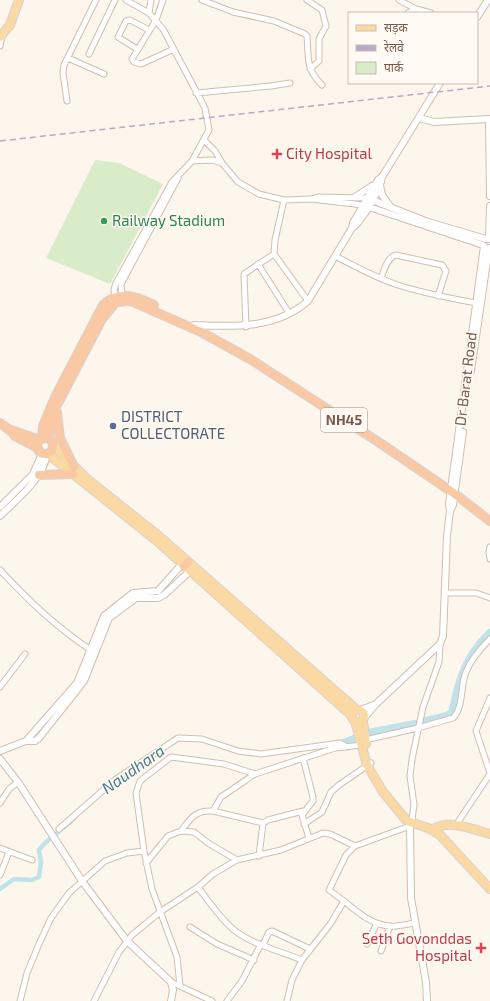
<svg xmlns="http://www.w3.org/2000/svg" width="490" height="1001" viewBox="0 0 490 1001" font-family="'Exo 2','Noto Sans Devanagari',sans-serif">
<rect width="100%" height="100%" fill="#fdf6ec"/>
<path fill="#d8ecc9" d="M95,160L119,163L163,184L110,284L46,258Z"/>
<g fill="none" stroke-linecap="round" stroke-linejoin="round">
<path stroke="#bfe3e8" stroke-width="4.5" d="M0,889L14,879L32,880L39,877L41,862L39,850C49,836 64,830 75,817"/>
<path stroke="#bfe3e8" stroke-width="8" d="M422,722L447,716L452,713C459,680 465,657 490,633
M368,733L415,724
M341,744L354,739"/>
<defs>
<path id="minor" d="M163,0L156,20L132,59L134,62L141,64L174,49
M202,0L233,12L274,21L305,34L307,36C309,58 305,68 322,85
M307,0L322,10L326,26L319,39V61L310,69
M399,0L416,9
M149,13L151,0
M408,13L416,9L431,13
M0,46L2,36
M137,49L118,37L126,21L130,20L149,30
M89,54L115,0
M68,58L104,74
M196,93L271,86L290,83
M67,101L63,73L64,65L96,0
M205,141L215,151L222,163L238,182L259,194L284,200L311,199L363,205
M192,161L212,160L222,163
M312,199L318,197L367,198
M284,200L275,240L274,254L308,301
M335,256C355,266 374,277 395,284C421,293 449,298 476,303
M258,264L289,313
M381,278C384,271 387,257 396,255L442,265L446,271L438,296
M122,298L121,284L178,178
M116,299L114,290L116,283L172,182L192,161L209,130L205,108L163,29L149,13L126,0
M246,327L244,274L274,254
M490,547L489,552L490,559
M0,570C30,602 55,626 92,651
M445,593H476L490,598
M0,687L25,654
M490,698L476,731L490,773
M365,740L418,728L453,718C464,707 460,686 466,672C471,660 480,649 490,639
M303,758L313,797V801L302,815L309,838
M0,803L9,789L18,782
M412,819L414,805L410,776L412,759L423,707L439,662L440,644
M263,823L213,811L221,797L255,774L335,748L362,745
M304,824L322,812L331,792L339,785L371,763
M456,825L490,774
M59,829L116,779L178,738L202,739L238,751L261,754L340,743L347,747
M181,831C191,818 195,810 213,811
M0,848L32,860
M259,856L263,823L268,820L303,811
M146,863L168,836L181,831L194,832L208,843L237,860
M0,875L9,852
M198,887C209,902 220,918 234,930C253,945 280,951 302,960
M344,901C357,912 372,925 390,926C398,927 407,924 415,923
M190,927L217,944L254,960
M367,944L377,923
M263,945L269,932L272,931L310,949
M381,951L390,926
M171,982L212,1001
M180,986L177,957L152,889L144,851L136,793L140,781L171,757L224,764L255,774
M20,1001L27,973L39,944L51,918L69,893L105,861L127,853L144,851
M94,1001L119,952L132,935L160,912L198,887L213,874L237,860L281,850L323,833L330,834L355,846
M227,1001L242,981L261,944
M287,1001L292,980L302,960L331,923L344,901L329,890L346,855L355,846L410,826"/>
<path id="tertiary" d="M477,17L488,0
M419,118L434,122L489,119L490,196
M380,185L382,195L390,206
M355,197L372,186
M367,198L428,222L486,239
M363,205L483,245
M352,228C362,222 381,188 382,177
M489,239L490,206
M190,328L194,325C233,327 276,329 308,301L352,228L353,223L378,180L382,177L440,83
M471,371L489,248
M0,507L33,474L42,454
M450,511L453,505L463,432
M0,516C14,502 47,475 46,454
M361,710L376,704
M365,717L377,703L440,644L443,636L447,536L450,511L449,504L484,246
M26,741L77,683L104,616L133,593L158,591L182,564
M0,751L26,741H35L39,738L84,681L109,618L136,598H158L164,595L190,571
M0,759L18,782L82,881L127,941L171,982L173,990L171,1001
M412,819L410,826L411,898L426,982L427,1001"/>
<path id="primary" d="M0,37L10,25L19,0
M53,445L87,479L160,537L357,710
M48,454L157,541L352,716
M352 716a6 6 0 1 1 12 0a6 6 0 1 1-12 0Z
M355,721L367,765L383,792L407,821L428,828L440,835L490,889
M363,721L366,744
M433,829C450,819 471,829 490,834"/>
<path id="trunk" d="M57,412L60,438L74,467
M0,423L8,429L40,440
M9,429L15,436L38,448
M37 446a8 8 0 1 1 16 0a8 8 0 1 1-16 0Z
M42,439L43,426L56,395L103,305C120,290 135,296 154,305
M49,439L51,421L56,407L102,319L116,302L131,301L142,306L203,333L250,359L380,443L455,494L490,521
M39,475L73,474
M184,566L188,562"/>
</defs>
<use href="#minor" stroke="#d1beb0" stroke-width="7"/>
<use href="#tertiary" stroke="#d1beb0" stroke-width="8"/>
<use href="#primary" stroke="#dad1cd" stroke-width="10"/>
<use href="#trunk" stroke="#dad1cd" stroke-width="10"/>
<use href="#minor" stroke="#fff" stroke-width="5"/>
<use href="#tertiary" stroke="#fff" stroke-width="6"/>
<use href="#primary" stroke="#fbd9a5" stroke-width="8"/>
<use href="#trunk" stroke="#f9c8a4" stroke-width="8"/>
<path stroke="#b9a8c9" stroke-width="1.5" stroke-dasharray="6 4" stroke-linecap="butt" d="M0,141L490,86"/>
</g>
<g fill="#e0444e" stroke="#fffaf3" stroke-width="1.5">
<path d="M275 148h4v4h4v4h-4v4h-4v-4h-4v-4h4z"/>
<path d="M479 942h4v4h4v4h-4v4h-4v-4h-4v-4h4z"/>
</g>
<circle fill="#2e9e5b" stroke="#fffaf3" stroke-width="1.5" cx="104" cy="221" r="4"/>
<circle fill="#5c6f8a" stroke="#fffaf3" stroke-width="1.5" cx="113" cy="426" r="4"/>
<g text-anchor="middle" stroke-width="3" stroke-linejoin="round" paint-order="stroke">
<rect fill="#fffaf3" stroke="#a28b7f" stroke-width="1" x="321" y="408" width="46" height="24" rx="3"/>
<g font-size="14" font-weight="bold" fill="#7a5c4d">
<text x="344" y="425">NH45</text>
</g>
<g font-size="15" fill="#be3a42" stroke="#fffaf3" text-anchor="start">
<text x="286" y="159">City Hospital</text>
<text x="472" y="944" text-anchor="end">Seth Govonddas<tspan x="472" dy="17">Hospital</tspan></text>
</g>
<g font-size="15" fill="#27864d" stroke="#fffaf3" text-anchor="start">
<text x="112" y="226">Railway Stadium</text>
</g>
<g font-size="15" fill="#7a5c4d" stroke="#fffaf3">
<text transform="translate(466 379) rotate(-83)" y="5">Dr Barat Road</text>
</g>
<g font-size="15" fill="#4e5e75" stroke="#fffaf3" text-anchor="start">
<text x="121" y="422">DISTRICT<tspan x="121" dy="17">COLLECTORATE</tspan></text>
</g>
<g font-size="16" font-style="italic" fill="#437c86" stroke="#fffaf3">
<text transform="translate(133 769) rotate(-35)" y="6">Naudhara</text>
</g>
</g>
<rect x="348" y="12" width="130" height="72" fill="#fffaf3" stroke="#cabbb1"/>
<rect x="356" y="25" width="20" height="6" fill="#fbd9a5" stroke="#cabbb1"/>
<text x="384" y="32" font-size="12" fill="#7a5c4d">सड़क</text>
<rect x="356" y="45" width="20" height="6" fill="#b9a8c9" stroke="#cabbb1"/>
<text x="384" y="52" font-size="12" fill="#7a5c4d">रेलवे</text>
<rect x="356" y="62" width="20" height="12" fill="#d8ecc9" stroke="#cabbb1"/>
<text x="384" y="72" font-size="12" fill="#7a5c4d">पार्क</text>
</svg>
